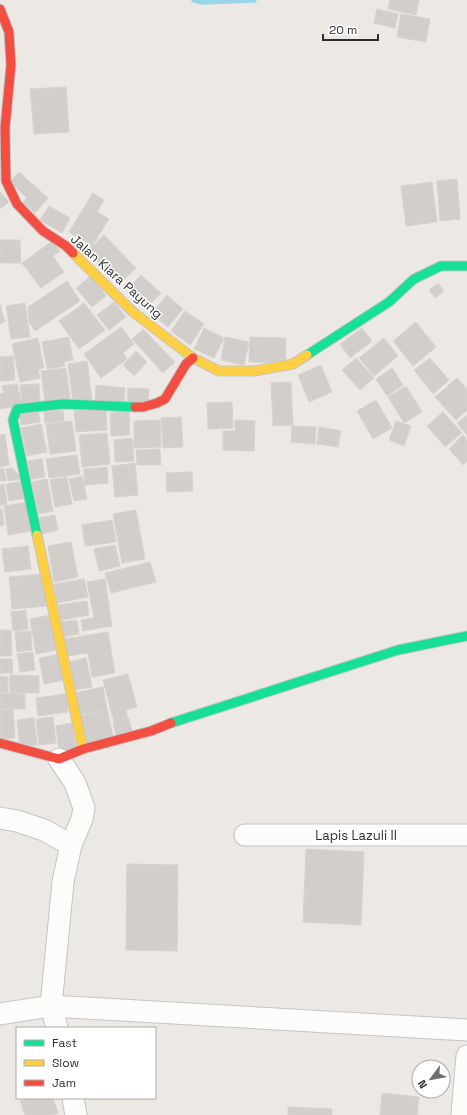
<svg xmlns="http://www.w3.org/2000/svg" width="467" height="1115" viewBox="0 0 467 1115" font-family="'Space Grotesk',sans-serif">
<rect width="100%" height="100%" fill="#ece8e4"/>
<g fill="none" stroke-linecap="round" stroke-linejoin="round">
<path stroke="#99d6ec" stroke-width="5.5" d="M194,0L202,2L254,0"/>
</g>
<path fill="#d1cecb" stroke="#d7d4d0" d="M390,0H419L416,15L388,9Z
M377,9L398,14L395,28L374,23Z
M401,14L430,19L426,42L397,37Z
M66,87L69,132L34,134L30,89Z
M19,172L48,198L35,213L23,202L27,198L10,182Z
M457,179L460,219L440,221L437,181Z
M432,182L437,222L406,226L401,186Z
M0,192L9,202L0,209Z
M93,193L104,200L97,212L109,219L92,246L69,232Z
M49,206L70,218L62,233L40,220Z
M104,235L136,268L120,284L87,251Z
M0,240H20L21,263H0Z
M52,241L60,251L53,256L64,272L41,288L22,263Z
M141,275L161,293L147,307L128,289Z
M91,276L106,296L92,307L76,288Z
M67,281L80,301L35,331L29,322L28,307Z
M438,283L444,291L435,298L429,290Z
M167,295L183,309L168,327L151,314Z
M114,302L126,317L109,330L97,315Z
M25,303L30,337L11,339L6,306Z
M84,303L105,330L79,349L59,321Z
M0,304L5,322L0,324Z
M185,311L204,324L190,345L171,331Z
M416,322L436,347L413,366L393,341Z
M121,327L134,344L123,353L127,359L101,378L84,354Z
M204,328L224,338L214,358L194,349Z
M362,328L372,341L350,358L340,344Z
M143,329L175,362L163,373L132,339Z
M69,337L73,360L64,362L65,366L47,369L42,342Z
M225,337L249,342L244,365L221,360Z
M250,337L286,338L285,363L249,362Z
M38,338L44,368L38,369L40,378L20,382L12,344Z
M384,338L398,356L374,376L359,358Z
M136,351L147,362L134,376L123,365Z
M13,356L15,380L0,381V357Z
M356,358L374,378L360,390L342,370Z
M430,358L449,380L433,394L414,370Z
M87,361L92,399L73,402L68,364Z
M321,365L332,392L309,402L298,375Z
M66,368L70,399L45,403L41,371Z
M392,368L403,385L387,396L376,379Z
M457,378L467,389V410L456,420L435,397Z
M291,382L293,425L273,426L271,383Z
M17,384L22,405L0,409V394L4,393L2,386Z
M39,384L40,401L22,403L20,385Z
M96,385L125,388L124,405L95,402Z
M406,386L422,412L404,423L388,397Z
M128,388L149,389L148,405L127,404Z
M376,400L392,428L373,439L357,411Z
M232,402L233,428L208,429L207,403Z
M38,407L40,422L21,425L19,410Z
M106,409L107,430L76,432L74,411Z
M63,410L64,421L45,423L44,412Z
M129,412L130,435L111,436L110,413Z
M443,412L462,433L445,447L427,426Z
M467,415V435L457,423Z
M181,417L183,447L163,448L161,418Z
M160,420L161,447L134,448V421Z
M235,420L255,421L254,451L223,450V431H235Z
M72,421L76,451L50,454L46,424Z
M396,421L411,426L404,446L389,440Z
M41,424L47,452L27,456L21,428Z
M292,426L316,427L315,444L291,442Z
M319,427L341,431L338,447L317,444Z
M107,433L110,464L82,467L79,435Z
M5,434L9,465L0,467V435Z
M463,435L467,440V461L463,465L449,449Z
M132,438L134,461L115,462L114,440Z
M160,449L161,465H137L136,450Z
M77,455L80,474L49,478L46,459Z
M42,459L45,477L31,479L28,461Z
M135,463L138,495L115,497L112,466Z
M107,467L108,483L84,485V469Z
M12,468L23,479L8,481L6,469Z
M0,469H4L6,481H0Z
M192,472L193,491L167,492L166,473Z
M82,476L87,499L74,501L69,479Z
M67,477L72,504L55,507L50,480Z
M47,479L53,511L39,514L32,482Z
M24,481L26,498L9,501L6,484Z
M4,484L7,504L0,505V485Z
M28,502L32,531L8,535L4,506Z
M0,509H2L4,525L0,526Z
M136,510L145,559L122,563L113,514Z
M55,515L58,530L42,534L39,518Z
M112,520L116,542L85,546L82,525Z
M71,542L78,577L54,582L48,546Z
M115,545L120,566L99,571L94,549Z
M28,546L31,569L5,572L2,549Z
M150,562L156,582L111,593L105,573Z
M43,574L46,606L12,609L9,577Z
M84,579L88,597L57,603L54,584Z
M105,579L112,626L83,631L81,620L94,618L87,582Z
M87,601L89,615L61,620L58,605Z
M26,610L28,629L13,631L11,612Z
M51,615L57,650L36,654L30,619Z
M77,620L79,634L62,637L60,622Z
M0,630H11L12,656H0Z
M31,631L32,650L17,652L15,632Z
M108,632L115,673L92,677L88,653L67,656L65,639Z
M33,652L35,670L20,672L17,654Z
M60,654L65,680L44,684L39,658Z
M86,658L92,687L73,690L68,662Z
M0,659H12L13,673H0Z
M128,674L137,707L126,710L128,719L114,722L103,680Z
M10,675L39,676V693H10Z
M0,676L8,677V692H0Z
M103,687L107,710L78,715L74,693Z
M0,693L25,694V709H0Z
M66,694L68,712L38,716L36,698Z
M13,709L15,738L0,739V710Z
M107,710L114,740L86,746L80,716Z
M53,717L56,743L39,745L36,719Z
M34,718L37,745L20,747L17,720Z
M129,719L133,735L117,738L113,723Z
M72,723L76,749L59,751L56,726Z
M306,849L364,852L361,925L303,922Z
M127,864L178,865L177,951L126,950Z
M382,1093L419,1097L417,1115H380Z
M30,1098H53L58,1113L53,1115H25L20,1101Z
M288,1107L332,1109V1115H288Z"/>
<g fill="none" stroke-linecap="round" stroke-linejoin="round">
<defs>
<path id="street" d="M0,818L17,821L44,830L71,845
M245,835H467
M0,1014L51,1006L467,1030
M57,1028L51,1006L63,882L71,845L82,819L84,808L75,783L59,759
M73,1098L76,1115
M462,1115L467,1056"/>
<path id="fast" d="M307,355L389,302L414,279L441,266H467
M37,535L13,420L17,409L63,404L135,407
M171,723L398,650L467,636"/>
<path id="slow" d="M73,253L133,312L193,358L219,371H254L293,364L307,355
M37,535L83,749"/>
<path id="jam" d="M0,9L9,32L11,65L5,128L6,181L17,204L43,231L66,246L73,253
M135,407H143L157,403L165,399L186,364L193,358
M0,743L59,759L83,749L151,731L171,723"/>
</defs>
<use href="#street" stroke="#c5c4c5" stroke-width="23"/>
<use href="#fast" stroke="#c5c4c5" stroke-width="11"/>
<use href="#slow" stroke="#c5c4c5" stroke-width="11"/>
<use href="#jam" stroke="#c5c4c5" stroke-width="11"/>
<use href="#street" stroke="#fcfcfb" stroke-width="21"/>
<use href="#fast" stroke="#16e098" stroke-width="9"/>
<use href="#slow" stroke="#ffcf43" stroke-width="9"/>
<use href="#jam" stroke="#f24e42" stroke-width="9"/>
</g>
<g text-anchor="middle" stroke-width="3" stroke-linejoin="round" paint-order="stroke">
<g font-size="13" fill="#2e2e2e" stroke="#fff">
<text transform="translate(117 276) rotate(42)" y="5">Jalan Kiara Payung</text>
<text x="356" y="840">Lapis Lazuli II</text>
</g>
</g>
<rect x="16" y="1027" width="140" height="72" fill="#ffffff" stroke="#ababab"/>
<rect x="24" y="1040" width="20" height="6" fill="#16e098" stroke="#ababab"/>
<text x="52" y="1047" font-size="12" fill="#2e2e2e">Fast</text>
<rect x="24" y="1060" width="20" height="6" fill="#ffcf43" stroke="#ababab"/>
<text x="52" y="1067" font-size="12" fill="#2e2e2e">Slow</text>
<rect x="24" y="1080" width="20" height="6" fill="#f24e42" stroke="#ababab"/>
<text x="52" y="1087" font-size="12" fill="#2e2e2e">Jam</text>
<g transform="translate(431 1079) rotate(238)"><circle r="19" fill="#ffffff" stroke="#ababab"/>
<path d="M0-3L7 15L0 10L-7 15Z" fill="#706f6e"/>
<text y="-6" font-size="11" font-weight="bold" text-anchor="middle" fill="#2e2e2e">N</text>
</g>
<path d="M323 34v6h55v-6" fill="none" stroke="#2e2e2e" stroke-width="2"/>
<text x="329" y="34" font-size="12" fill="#2e2e2e" stroke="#ffffff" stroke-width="3" paint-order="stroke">20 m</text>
</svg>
